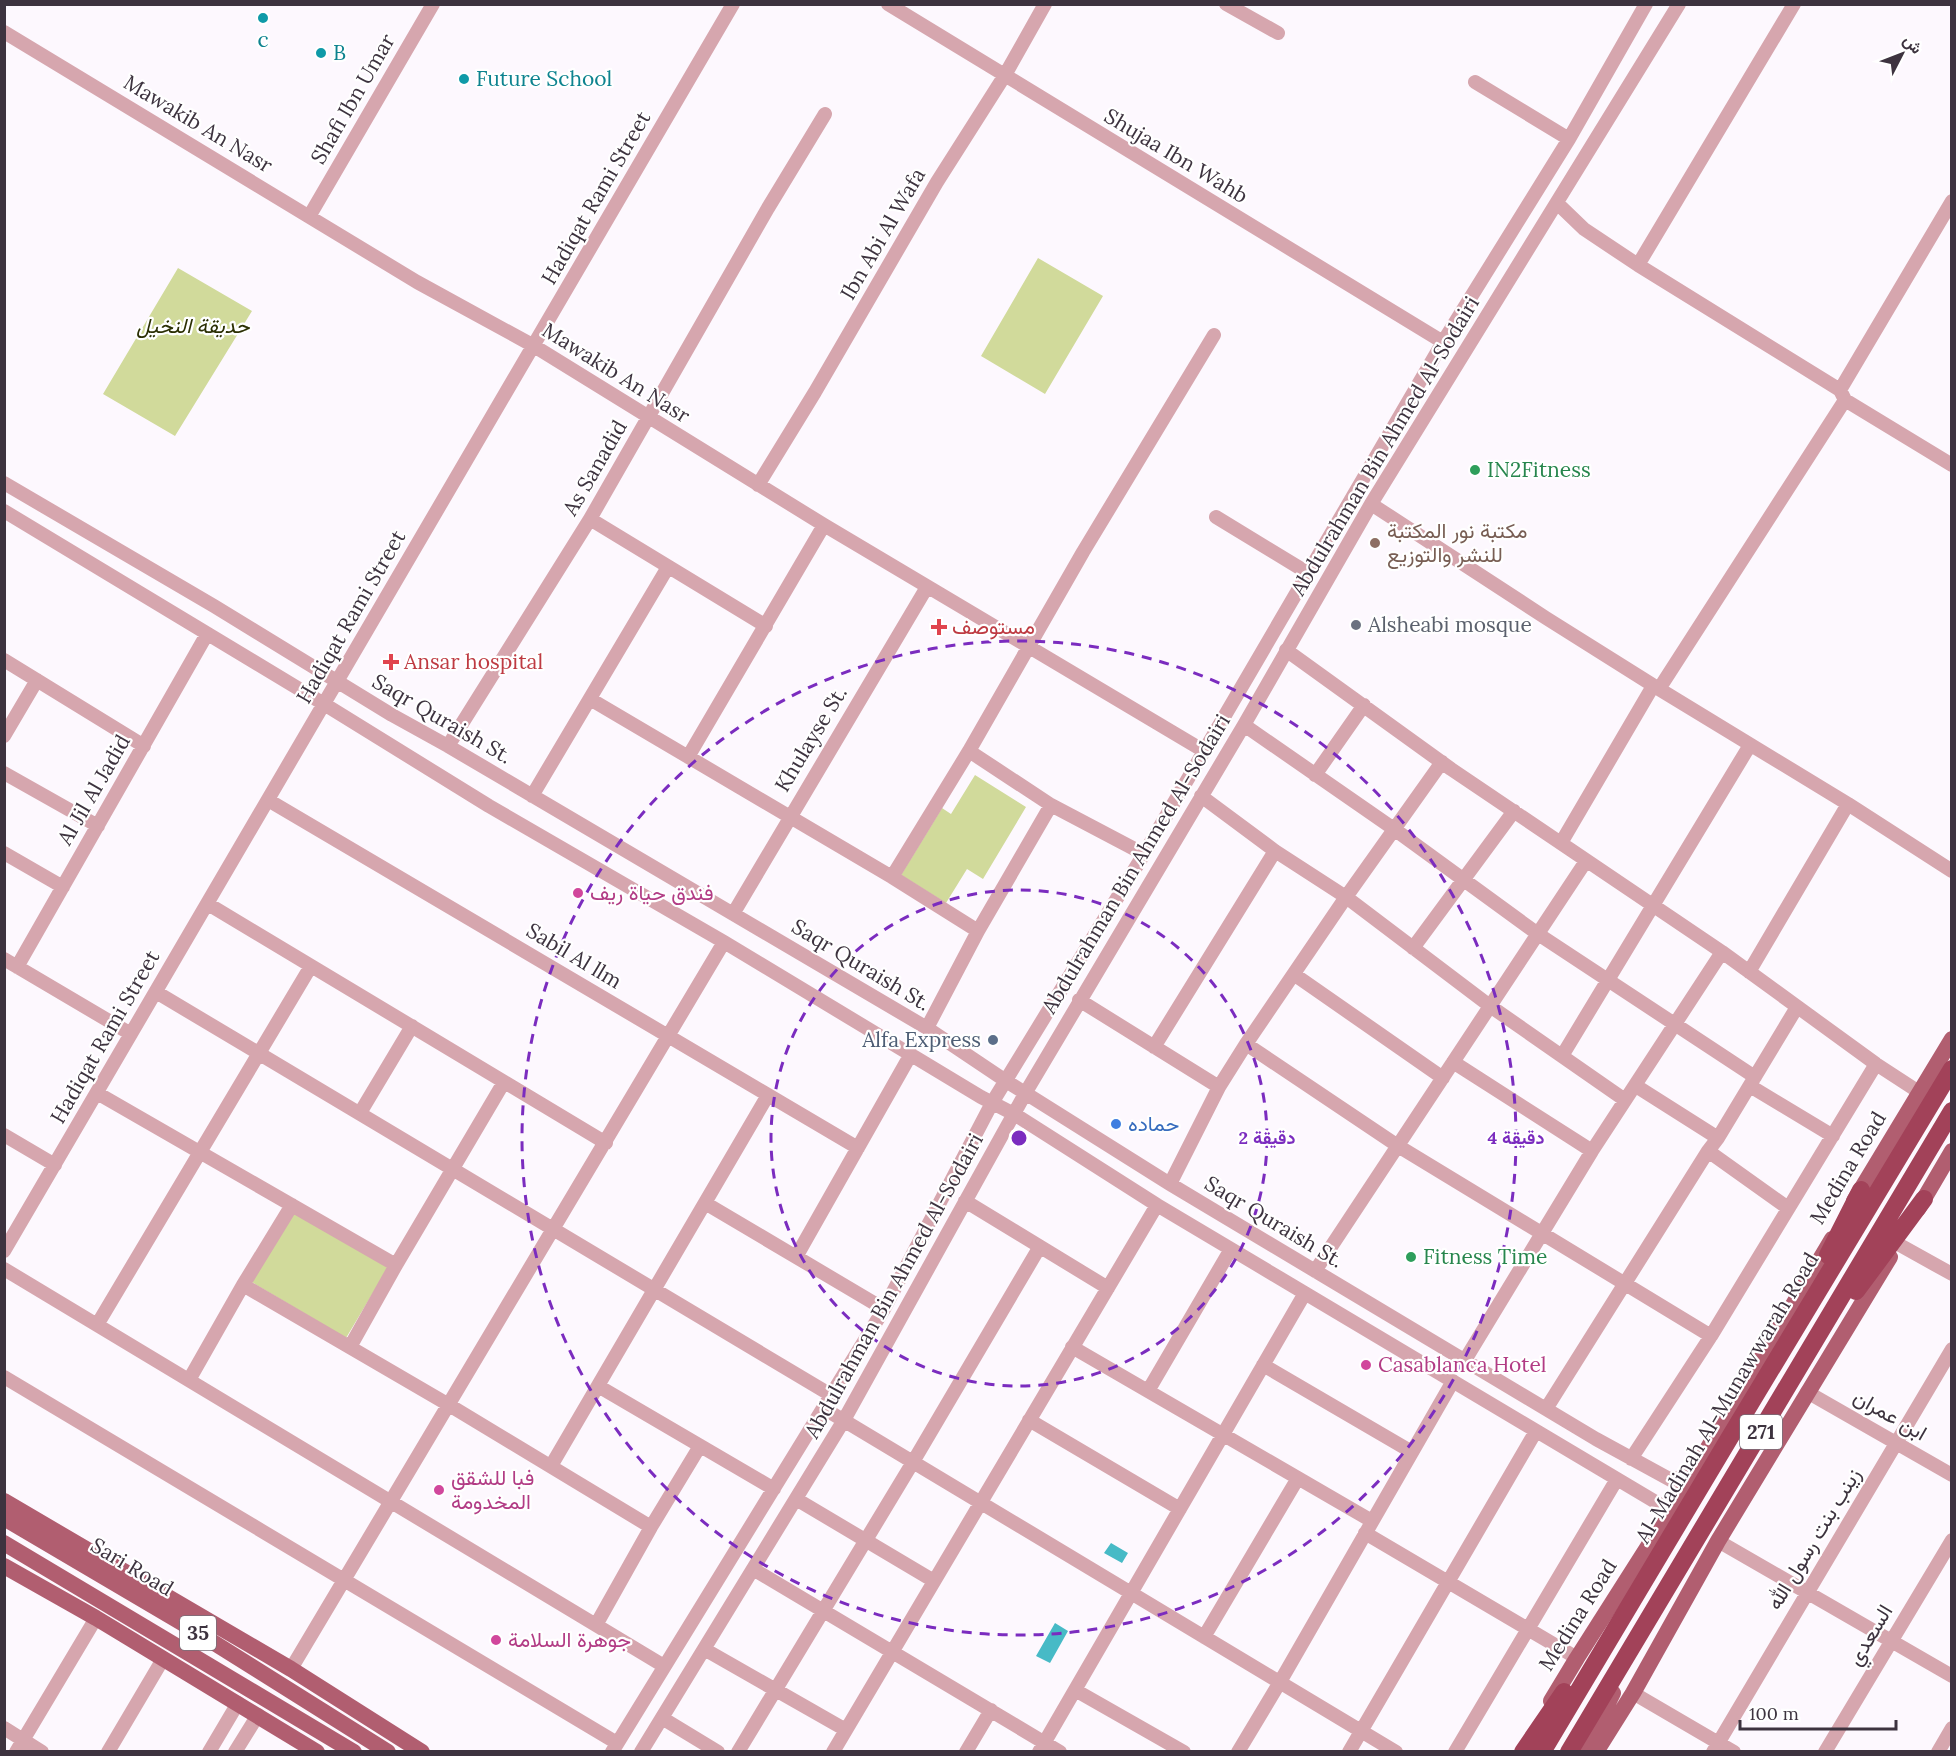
<svg xmlns="http://www.w3.org/2000/svg" width="1956" height="1756" viewBox="0 0 1956 1756" font-family="Lora,Vazirmatn,serif">
<rect width="100%" height="100%" fill="#fdf8fe"/>
<path fill="#d1da9b" d="M1038,258L1103,296L1045,394L981,356Z
M178,268L252,311L175,436L103,394Z
M975,775L1026,807L983,879L967,869L946,903L901,875L942,808L951,814Z
M293,1209L389,1266L346,1338L250,1281Z"/>
<path fill="#47bac6" d="M1111,1543L1128,1553L1122,1563L1104,1553Z
M1055,1623L1068,1631L1050,1663L1036,1656Z"/>
<g fill="none" stroke-linecap="round" stroke-linejoin="round">
<path stroke="#d6a6ae" stroke-width="14" d="M888,4L1443,342
M1226,4L1278,33
M4,32L417,282L534,346L824,525L1204,751
M1475,82L1569,139
M1558,204L1584,229L1638,265L1840,390L1845,400L1952,465
M310,215L433,4
M1638,265L1794,4
M1840,390L1952,201
M4,483L214,606L392,715L448,746L927,1028L1006,1081L1170,1184L1596,1439L1671,1480L1694,1473
M758,485L815,392L937,182L1005,75L1045,4
M1371,504L1546,618L1659,689L1848,804L1952,871
M4,511L324,704L489,806L724,942L981,1097L1014,1114L1157,1205L1659,1504L1668,1515
M1216,517L1308,573
M590,519L766,626
M1286,650L1451,769L1722,952L1876,1064L1919,1092
M4,660L144,746
M1659,689L1845,400
M590,699L892,877L978,931
M1244,725L1394,829L1538,934L1755,1077
M4,736L37,680
M448,746L590,519L768,208L825,114
M969,751L1051,805L1144,854
M688,757L824,525
M4,773L98,826
M1315,775L1364,705
M532,796L668,567
M1201,796L1275,851L1346,897L1490,1006L1625,1100
M268,800L858,1148
M1561,843L1653,686
M4,853L63,887
M892,877L969,751L1083,552L1214,335
M208,904L606,1143
M733,914L927,587
M1413,948L1514,811
M4,959L131,1034
M17,967L207,634
M1749,972L1848,804
M1295,975L1443,1078
M156,992L831,1395
M1079,1000L1219,1087
M927,1028L978,931L1051,805
M1246,1044L1398,1146L1711,1336
M1154,1047L1275,851
M1562,1056L1750,745
M1453,1062L1592,1151
M1636,1086L1718,1138
M1750,1086L1833,1136
M97,1093L396,1265
M360,1113L412,1026
M4,1135L55,1165
M1708,1151L1788,1208
M1170,1184L1219,1087L1246,1044L1346,897L1442,762
M965,1201L1108,1288
M705,1203L884,1309
M1898,1244L1952,1274
M4,1251L733,4
M796,1257L911,1054
M4,1269L664,1666
M1315,1271L1586,861
M243,1285L449,1405L651,1527
M97,1325L311,966
M350,1347L396,1265L504,1082
M1072,1347L1372,1521
M1465,1360L1592,1151L1722,952
M1263,1365L1412,1452
M4,1377L617,1743
M189,1380L243,1285L292,1205
M598,1386L774,1489
M1148,1391L1231,1249
M1807,1392L1952,1475
M823,1408L1396,1752
M1546,1409L1708,1151L1718,1138L1797,1007
M1029,1420L1180,1509
M1631,1459L1711,1336L1876,1064
M551,1466L768,1095
M796,1499L934,1581
M1365,1533L1577,1658
M1718,1541L1952,1676
M753,1569L1060,1752
M596,1625L651,1527L700,1446
M1204,1637L1298,1478
M704,1649L846,1730
M291,1669L724,942
M1075,1690L1184,1752
M1633,1693L1734,1752
M662,1718L718,1752
M4,1728L42,1752
M16,1752L96,1618
M108,1752L163,1659
M209,1752L238,1703
M235,1752L258,1715
M612,1752L884,1309L992,1103L1144,854L1443,342L1569,139L1646,4
M641,1752L844,1420L1026,1092L1244,725L1371,504L1679,4
M738,1752L913,1462L1039,1248
M833,1752L1157,1205
M966,1752L991,1710
M1039,1752L1305,1293
M1238,1752L1280,1682L1453,1381
M1349,1752L1536,1431
M1455,1752L1617,1479
M1713,1752L1952,1349
M1825,1752L1952,1540
M1938,1752L1952,1728"/>
<path stroke="#b15e70" stroke-width="16" d="M1854,1201L1952,1039
M1918,1209L1952,1151
M4,1501L291,1669L422,1752
M4,1518L184,1624L388,1752
M4,1543L354,1752
M4,1566L96,1618L317,1752
M1551,1701L1577,1658L1668,1515L1832,1239
M1584,1752L1613,1693
M1596,1752L1633,1693L1718,1541L1890,1257"/>
<path stroke="#a24259" stroke-width="18" d="M1828,1255L1861,1190
M1856,1291L1924,1199
M1523,1752L1564,1692
M1542,1752C1677,1523 1815,1297 1952,1069
M1569,1752L1952,1111"/>
</g>
<g fill="none" stroke="#7b2cbf" stroke-width="3" stroke-dasharray="10 8">
<circle cx="1019" cy="1138" r="248"/>
<circle cx="1019" cy="1138" r="497"/>
</g>
<g fill="#0f9aa8" stroke="#fff" stroke-width="2">
<circle cx="263" cy="18" r="6"/>
<circle cx="321" cy="53" r="6"/>
<circle cx="464" cy="79" r="6"/>
</g>
<g fill="#2e9e5b" stroke="#fff" stroke-width="2">
<circle cx="1475" cy="470" r="6"/>
<circle cx="1411" cy="1257" r="6"/>
</g>
<circle fill="#8d6e63" stroke="#fff" stroke-width="2" cx="1375" cy="543" r="6"/>
<circle fill="#6b7280" stroke="#fff" stroke-width="2" cx="1356" cy="625" r="6"/>
<g fill="#e0444e" stroke="#fff" stroke-width="2">
<path d="M936 618h6v6h6v6h-6v6h-6v-6h-6v-6h6z"/>
<path d="M388 653h6v6h6v6h-6v6h-6v-6h-6v-6h6z"/>
</g>
<g fill="#d1479c" stroke="#fff" stroke-width="2">
<circle cx="578" cy="893" r="6"/>
<circle cx="1366" cy="1365" r="6"/>
<circle cx="439" cy="1490" r="6"/>
<circle cx="496" cy="1640" r="6"/>
</g>
<circle fill="#5c6f8a" stroke="#fff" stroke-width="2" cx="993" cy="1040" r="6"/>
<circle fill="#3f7fe0" stroke="#fff" stroke-width="2" cx="1116" cy="1124" r="6"/>
<g text-anchor="middle" stroke-width="4.5" stroke-linejoin="round" paint-order="stroke">
<g fill="#fff" stroke="#777079" stroke-width="1.5">
<rect x="1740" y="1415" width="42" height="34" rx="4.5"/>
<rect x="180" y="1616" width="36" height="34" rx="4.5"/>
</g>
<g font-size="20" font-weight="bold" fill="#3d333f">
<text x="1761" y="1439">271</text>
<text x="198" y="1640">35</text>
</g>
<g font-size="21" fill="#0d838f" stroke="#fff" text-anchor="start">
<text x="263" y="47" text-anchor="middle">c</text>
<text x="333" y="60">B</text>
<text x="476" y="86">Future School</text>
</g>
<g font-size="21" fill="#3d333f" stroke="#fff">
<text transform="translate(353 99) rotate(-60)" y="7">Shafi Ibn Umar</text>
<text transform="translate(198 124) rotate(31)" y="7">Mawakib An Nasr</text>
<text transform="translate(1176 156) rotate(31)" y="7">Shujaa Ibn Wahb</text>
<text transform="translate(596 198) rotate(-60)" y="7">Hadiqat Rami Street</text>
<text transform="translate(883 234) rotate(-60)" y="7">Ibn Abi Al Wafa</text>
<text transform="translate(616 373) rotate(32)" y="7">Mawakib An Nasr</text>
<text transform="translate(1385 446) rotate(-59)" y="7">Abdulrahman Bin Ahmed Al-Sodairi</text>
<text transform="translate(595 468) rotate(-60)" y="7">As Sanadid</text>
<text transform="translate(351 617) rotate(-60)" y="7">Hadiqat Rami Street</text>
<text transform="translate(442 719) rotate(30)" y="7">Saqr Quraish St.</text>
<text transform="translate(811 739) rotate(-59)" y="7">Khulayse St.</text>
<text transform="translate(94 790) rotate(-60)" y="7">Al Jil Al Jadid</text>
<text transform="translate(1136 864) rotate(-59)" y="7">Abdulrahman Bin Ahmed Al-Sodairi</text>
<text transform="translate(574 956) rotate(31)" y="7">Sabil Al llm</text>
<text transform="translate(861 965) rotate(31)" y="7">Saqr Quraish St.</text>
<text transform="translate(105 1037) rotate(-60)" y="7">Hadiqat Rami Street</text>
<text transform="translate(1848 1168) rotate(-59)" y="7">Medina Road</text>
<text transform="translate(1274 1222) rotate(31)" y="7">Saqr Quraish St.</text>
<text transform="translate(894 1286) rotate(-61)" y="7">Abdulrahman Bin Ahmed Al-Sodairi</text>
<text transform="translate(1727 1398) rotate(-59)" y="7">Al-Madinah Al-Munawwarah Road</text>
<text transform="translate(1890 1415) rotate(30)" y="7">ابن عمران</text>
<text transform="translate(1814 1539) rotate(-59)" y="7">زينب بنت رسول الله</text>
<text transform="translate(132 1567) rotate(31)" y="7">Sari Road</text>
<text transform="translate(1578 1615) rotate(-58)" y="7">Medina Road</text>
<text transform="translate(1870 1635) rotate(-59)" y="7">السعدي</text>
</g>
<g font-size="21" font-style="italic" fill="#2b2f03" stroke="#fff">
<text x="193" y="333">حديقة النخيل</text>
</g>
<g font-size="21" fill="#27864d" stroke="#fff" text-anchor="start">
<text x="1487" y="477">IN2Fitness</text>
<text x="1423" y="1264">Fitness Time</text>
</g>
<g font-size="21" fill="#785e54" stroke="#fff" text-anchor="start">
<text x="1387" y="538">مكتبة نور المكتبة<tspan x="1387" dy="24">للنشر والتوزيع</tspan></text>
</g>
<g font-size="21" fill="#5b616d" stroke="#fff" text-anchor="start">
<text x="1368" y="632">Alsheabi mosque</text>
</g>
<g font-size="21" fill="#be3a42" stroke="#fff" text-anchor="start">
<text x="952" y="634">مستوصف</text>
<text x="404" y="669">Ansar hospital</text>
</g>
<g font-size="21" fill="#b23c85" stroke="#fff" text-anchor="start">
<text x="590" y="900">فندق حياة ريف</text>
<text x="1378" y="1372">Casablanca Hotel</text>
<text x="451" y="1485">فبا للشقق<tspan x="451" dy="24">المخدومة</tspan></text>
<text x="508" y="1647">جوهرة السلامة</text>
</g>
<g font-size="21" fill="#4e5e75" stroke="#fff" text-anchor="end">
<text x="981" y="1047">Alfa Express</text>
</g>
<g font-size="21" fill="#366cbe" stroke="#fff" text-anchor="start">
<text x="1128" y="1131">حماده</text>
</g>
</g>
<circle cx="1019" cy="1138" r="9" fill="#7b2cbf" stroke="#fff" stroke-width="3"/>
<g font-size="18" text-anchor="middle" font-weight="bold" fill="#7b2cbf" stroke="#fff" stroke-width="4.5" stroke-linejoin="round" paint-order="stroke">
<text x="1267" y="1144">2 دقيقة</text>
<text x="1516" y="1144">4 دقيقة</text>
</g>
<rect width="1956" height="1756" fill="none" stroke="#3d333f" stroke-width="12"/>
<g transform="translate(1902 54) rotate(48)" stroke="#ffffff" stroke-width="4.5" paint-order="stroke">
<path d="M0-4.5L10 22L0 15L-10 22Z" fill="#3d333f"/>
<text y="-9" font-size="16" font-weight="bold" text-anchor="middle" fill="#3d333f">ش</text>
</g>
<path d="M1740 1720v9h156v-9" fill="none" stroke="#3d333f" stroke-width="3"/>
<text x="1749" y="1720" font-size="18" fill="#3d333f" stroke="#ffffff" stroke-width="4.5" paint-order="stroke">100 m</text>
</svg>
